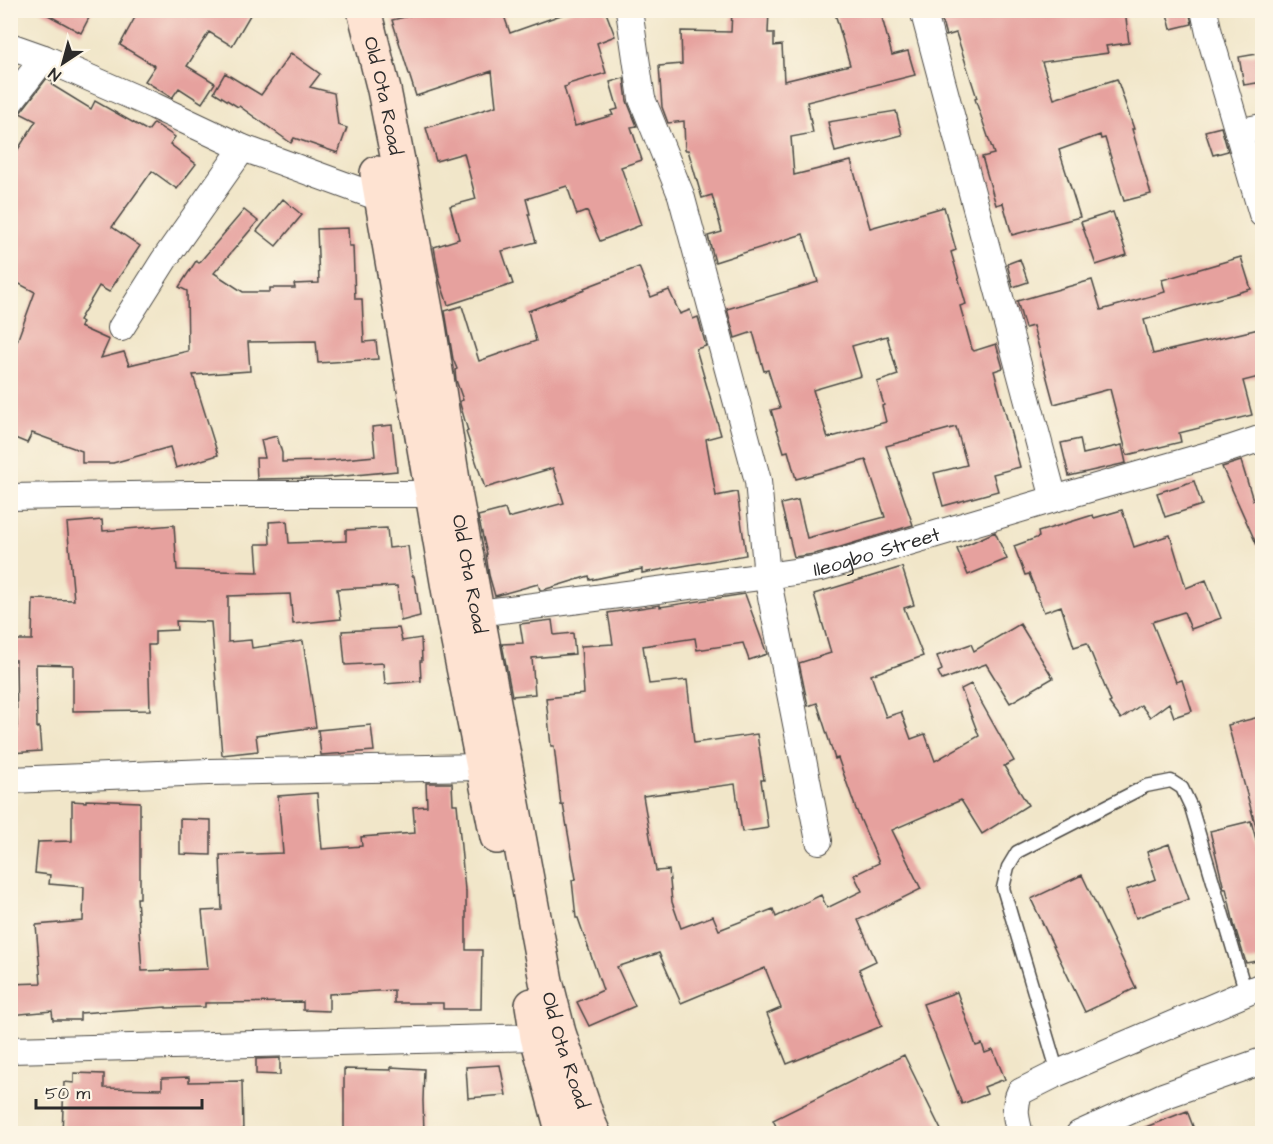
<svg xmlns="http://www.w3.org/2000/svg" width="1273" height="1144" viewBox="0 0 1273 1144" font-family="'Architects Daughter',sans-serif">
<rect width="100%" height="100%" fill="#fcf5e5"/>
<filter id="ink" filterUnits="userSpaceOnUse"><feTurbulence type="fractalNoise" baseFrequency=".0167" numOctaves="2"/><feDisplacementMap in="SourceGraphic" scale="12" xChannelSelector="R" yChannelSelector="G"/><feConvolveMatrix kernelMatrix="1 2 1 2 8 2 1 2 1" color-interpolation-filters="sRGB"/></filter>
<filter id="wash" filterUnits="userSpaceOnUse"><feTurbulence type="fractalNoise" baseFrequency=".008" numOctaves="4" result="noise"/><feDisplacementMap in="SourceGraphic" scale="24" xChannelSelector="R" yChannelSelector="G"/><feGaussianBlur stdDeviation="1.35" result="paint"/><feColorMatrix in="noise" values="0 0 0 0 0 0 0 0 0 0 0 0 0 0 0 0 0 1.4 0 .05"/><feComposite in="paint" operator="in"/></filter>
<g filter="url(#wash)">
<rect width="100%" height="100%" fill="#f1e6c9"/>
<g id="blocks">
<path fill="#e6a19e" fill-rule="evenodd" d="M39,10H93L81,33Z
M139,10H253L232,46L209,32L187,66L215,83L202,103L179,88L172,98L145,81L155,66L120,45Z
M407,10H502L510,33L575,10H605L615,36L597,43L606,73L568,84V86L564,87L575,126L613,115L611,111L618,109L610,82L624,78L627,101L637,126L631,127L642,160L621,167L641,225L600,241L587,211L577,215L567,186L526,199L530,214H528L536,242L502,251L513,284L448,305L440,281L434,247L459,239L450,206L476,199L464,153L436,161L426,128L496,106L492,71L416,96L392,20L409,16Z
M732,10H769L768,33H774V46L782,45L784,81L850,65L834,10H880L892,55L908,51L915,75L807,102L813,133L791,137L794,175L851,161L870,228L944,207L956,250L951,252L966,304L960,306L972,349L974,351L996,344L1003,368L994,371L1020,467L993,474L998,491L943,506L934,473L967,465L956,427L886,446L913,525L834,549L814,554L794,557L781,504L798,500L807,538L885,517L866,460L796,479L788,451L784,452L771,410L780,408L768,370L764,371L753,332L735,338L727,309L818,282L803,234L715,262L708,236L722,232L712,195L702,198L688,150H685L684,121L668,123L662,107L659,66L682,64L681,31L731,32ZM887,336L898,375L877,382L884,405L882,406L886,422L828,438L813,390L861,376L852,346Z
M939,10H1125L1129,43L1106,46L1108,53L1042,62L1054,99L1117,79L1134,129H1132L1151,194L1124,201L1105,138L1101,139L1100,135L1059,150L1080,217L1012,235L1003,203L996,205L982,157L994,154L975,99L977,98L956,33L946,36Z
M1166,10H1189L1192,24L1171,29Z
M291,53L320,74L310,87L334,93L338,125L347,128L338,153L294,138L291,143L239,106L238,107L214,92L225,73L261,95Z
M1263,53V82L1244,85L1239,57Z
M47,78L54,83L52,85L91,109L95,101L148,131L154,123L175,137L170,144L196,164L177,189L152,171L112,227L140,246L109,292L99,286L79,320L82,322L80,327L109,340L101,358L124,352L129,365L188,351L187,291L179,287L196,261L199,263L244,210L258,221L214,273L243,292H270V288H295L294,284L319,283L317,229L348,228L349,246H353L355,299H362L364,342L376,341L378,359L318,363L316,341L248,342L250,371L193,375L218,455L176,468L170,447L113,463H82V451L32,433L27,443L10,436V341L16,344L35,292L10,279V162L36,121L20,113Z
M896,111L902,135L835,152L828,122Z
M1221,127L1228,151L1213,155L1205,131Z
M283,199L302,215L276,246L257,231Z
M1113,212L1127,255L1096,265L1081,222Z
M1241,257L1251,289L1144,320L1153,354L1263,328V376L1243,381L1252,415L1179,433L1181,442L1127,455L1110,389L1054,404L1033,326L1025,328L1017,301L1092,280L1101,310L1165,292L1162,280Z
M1020,259L1028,282L1013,287L1007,264Z
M639,267L651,297L669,290L680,314L690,310L693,319L698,317L706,346L696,349L721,435L706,439L716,496L737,492L746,555L642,573V569L590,580L589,576L543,590H540L538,584L495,596L489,575L486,554H487L478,516L505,509L508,518L564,503L553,468L485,488L466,432L468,431L460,404V401L463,400L456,380L455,370L457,369L453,359L445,311L462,306L479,361L536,341L528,311L585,290L584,288Z
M392,425L397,471L323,478L257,479L256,458H265L261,440L277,436L282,453V462L322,461L375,456L372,427Z
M1080,439L1083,454L1122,445L1126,463L1069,476L1061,443Z
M1241,461L1253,500L1263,496V559L1222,467Z
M1194,481L1202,505L1165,517L1157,493Z
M1122,510L1134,547L1170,535L1186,588L1206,580L1221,618L1191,629L1184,612L1152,622L1176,682L1182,680L1192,711L1174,717L1169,703L1150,717L1141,705L1121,719L1109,703L1111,702L1087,643L1074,647L1061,606L1044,612L1029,574L1025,575L1014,546L1039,537L1038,532L1093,515L1094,518Z
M102,520L103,531L174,525L177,570L258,572L256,544H270L269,522L287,521L289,543L346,541V530L387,528L389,548L408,546L412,576H414L416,587L420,616L401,621L397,586L337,589L341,619L293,624L290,594L228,596V642L251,640L252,648L303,641L316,727L256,735L258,751L222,755L211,622L176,621L177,630L155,631V645H148L150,710L73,711V665L36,664L37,728L39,727L41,751L10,753V728H17L16,660H10V640H32L33,599L74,600L67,523Z
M995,532L1007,559L968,575L957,549Z
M902,567L914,605L904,608L923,656L871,675L886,717L901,712L911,739L925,734L935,761L979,736L961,689L971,684L1014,761L1004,766L1028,805L982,834L961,800L892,830L921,889L858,920L876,961L859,969L882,1026L787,1064L767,1014L781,1008L765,968L681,1003L659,953L617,967L635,1006L589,1026L577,1002L603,990L578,918H576L572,880L576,879L563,804L561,805L554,746H551L546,698L584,694L581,646L613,644L608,613L660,605V607L745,594L767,654L749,660L743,643L697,650L695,638L643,646L649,684L687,680L694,743L757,734L764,780H761L768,828L742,832L735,784L643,796L656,871L669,870L672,902L681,928L713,916L719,930L773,909L776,917L821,895L827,908L862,891L854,875L879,863L856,809L838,758L835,759L817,703L808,706L799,663L831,653L814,594Z
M552,620L554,635L573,633L575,654L532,658L535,694L512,696L502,644L523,643L520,624Z
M1020,624L1053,678L1010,703L986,664L942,680L938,672L942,670L937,656L971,644L974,651Z
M399,628L402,641L421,638L422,661H420L421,681L385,684L383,663L345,665L342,631Z
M1263,716V831H1257L1228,725Z
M371,725L374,751L321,755L318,730Z
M426,783H452L453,804H457L465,890H466V950H482L481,1009H443V1003H394V990L329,994V1011L303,1010V1002L205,1003V1007L166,1008V1007L80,1013V1020H53L52,1011L10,1015V984L41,983L36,925L83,921L84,887L49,884L50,875L35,873L38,842L72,841V801L86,802V800L140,802V898H137L142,971L208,969L202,911L222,910L220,855L283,853L278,796L317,793L322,849L362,846L361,837L415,833L413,807L427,806Z
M180,819L211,820V855L180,854Z
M1251,821L1263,865V960L1246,963L1234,924L1226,888L1224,889L1210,831Z
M1169,844L1189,899L1136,918L1126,890L1156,879L1147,852Z
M1082,875L1136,988L1085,1012L1031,899Z
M957,992L976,1046L982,1044L985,1053L993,1050L1005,1079L984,1087L987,1094L962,1104L923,1004Z
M904,1055L943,1134H780L773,1120Z
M280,1058V1075L256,1074V1059Z
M500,1065L506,1095L468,1098L466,1067Z
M391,1067L424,1069L423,1101L424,1134L344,1131V1069L391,1070Z
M74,1073L104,1074V1088L162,1089V1078L189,1077V1082L242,1081L243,1134H62L64,1082L74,1083Z
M1187,1111L1196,1134H1134L1133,1132Z"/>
</g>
</g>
<g filter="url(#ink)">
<use href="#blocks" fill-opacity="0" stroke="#494743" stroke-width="1.5"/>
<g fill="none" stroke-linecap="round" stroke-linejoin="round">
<defs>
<path id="lane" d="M1058,1073L1003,888L1008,867L1017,852L1146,786L1171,781L1182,788L1191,807L1246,993"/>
<g id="street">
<path d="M629,10L642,99L681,195L758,481L767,576L819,841"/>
<path d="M923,10L1054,499"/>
<path d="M1204,10L1209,33L1262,214"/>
<path d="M10,46L44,58L154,106L243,148L383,199"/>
<path d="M10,102L44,58"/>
<path d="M1238,132L1262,127"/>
<path d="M121,328L164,260L243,148"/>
<path d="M10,497L189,494H432"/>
<path id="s1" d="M478,613L767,576L821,568L1054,499L1229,449L1262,438"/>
<path d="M10,780L208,772L483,767"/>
<path d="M10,1050L537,1037"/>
<path d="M1020,1134C1016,1119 1013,1107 1020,1092L1058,1073L1262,986"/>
<path d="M1079,1134L1163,1096L1262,1061"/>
</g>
<g id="secondary">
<path id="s2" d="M364,10L384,90L406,201L429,326L455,493L546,981L559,1033L590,1125L594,1134"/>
<path d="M377,173L453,617L497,837"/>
<path d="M532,1005L537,1037L563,1134"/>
</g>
</defs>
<use href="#lane" stroke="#494743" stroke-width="15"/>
<use href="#street" stroke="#494743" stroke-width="28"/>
<use href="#secondary" stroke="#494743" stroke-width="36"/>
<use href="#lane" stroke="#fff" stroke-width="12"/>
<use href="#street" stroke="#fff" stroke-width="26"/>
<use href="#secondary" stroke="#fee3d2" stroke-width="33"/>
</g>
</g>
<g text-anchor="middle" stroke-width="6" stroke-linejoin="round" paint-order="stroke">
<g font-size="20" fill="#2b2b2b" stroke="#fcf5e5">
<text dy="7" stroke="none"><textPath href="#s2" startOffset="88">Old Ota Road</textPath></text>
<text dy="7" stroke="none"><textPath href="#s1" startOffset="404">Ileogbo Street</textPath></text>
<text dy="7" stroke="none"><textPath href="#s2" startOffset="574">Old Ota Road</textPath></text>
<text dy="7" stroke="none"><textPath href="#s2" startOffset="1060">Old Ota Road</textPath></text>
</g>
</g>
<rect width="1273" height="1144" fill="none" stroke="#fcf5e5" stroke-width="36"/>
<g transform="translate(63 63) rotate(216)" stroke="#fcf5e5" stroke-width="4.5" paint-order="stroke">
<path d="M0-4.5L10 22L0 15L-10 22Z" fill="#2b2b2b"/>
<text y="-9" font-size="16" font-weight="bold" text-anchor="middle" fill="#2b2b2b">N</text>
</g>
<path d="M36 1099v9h166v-9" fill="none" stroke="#2b2b2b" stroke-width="3"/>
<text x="45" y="1099" font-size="18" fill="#2b2b2b" stroke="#fcf5e5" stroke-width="4.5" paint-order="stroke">50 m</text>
</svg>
